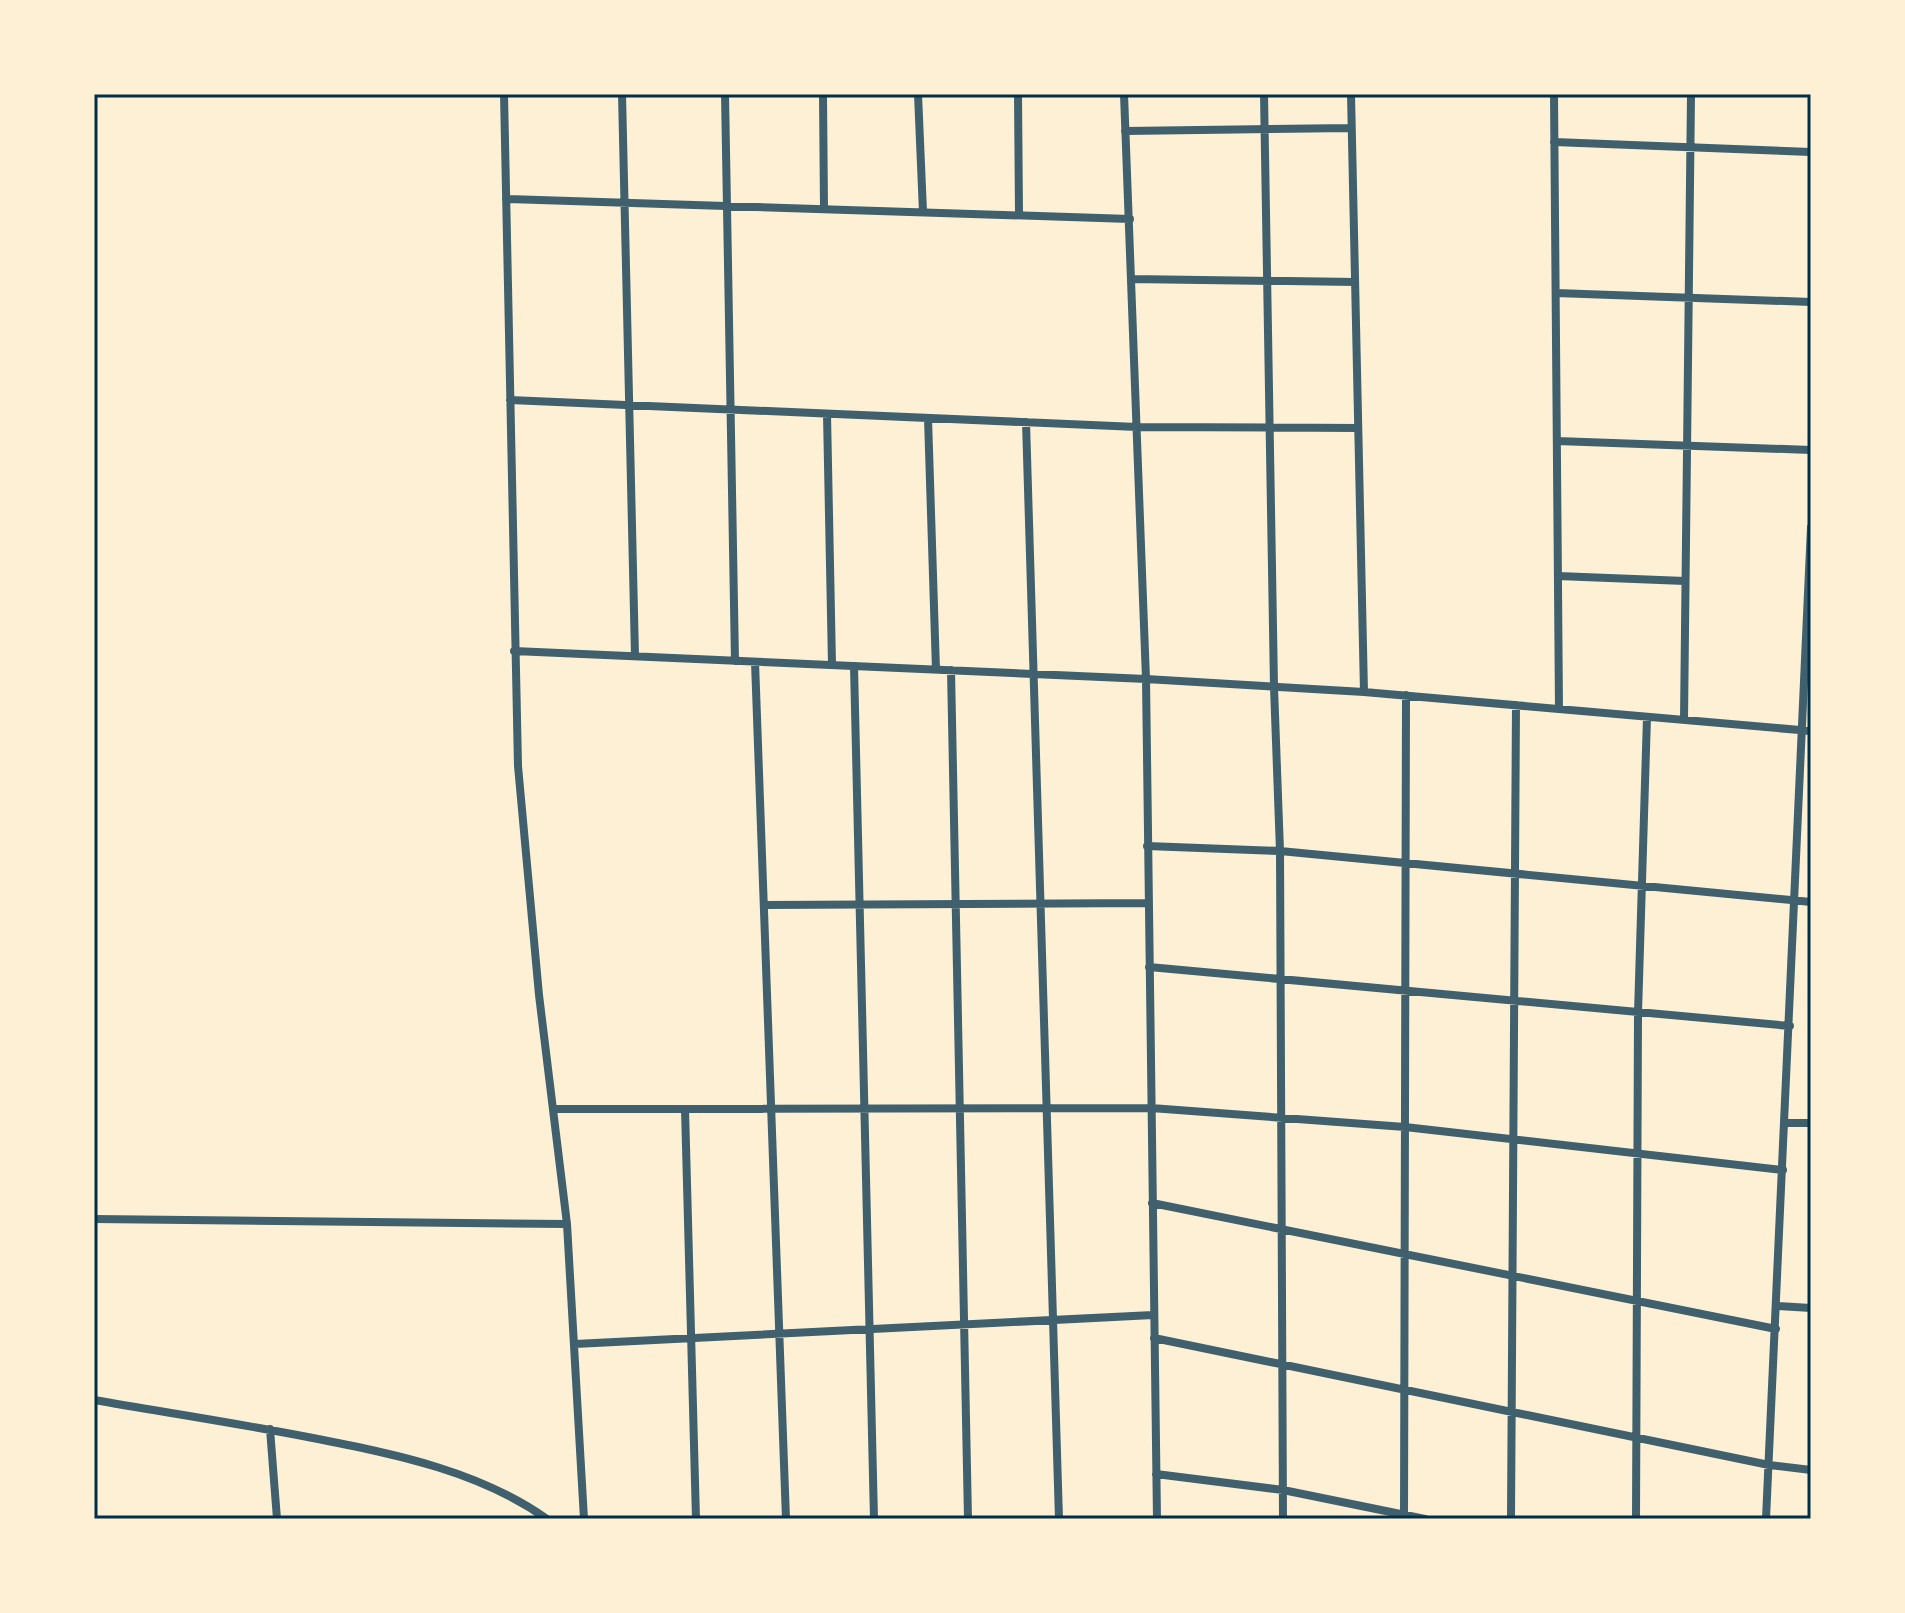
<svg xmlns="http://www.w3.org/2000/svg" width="1905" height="1613" viewBox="0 0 1905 1613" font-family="Mulish,sans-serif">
<rect width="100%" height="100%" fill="#fdf0d5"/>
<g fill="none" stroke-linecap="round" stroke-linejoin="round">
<path stroke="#3f606c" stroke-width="8" d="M504,94L518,766L539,995L567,1224L584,1519
M622,94L635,656
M725,94L735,661
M823,94L824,209
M918,94L923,212
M1018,94L1019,215
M1124,94L1146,679L1157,1519
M1264,94L1274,687L1280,851L1283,1519
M1351,94L1364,692
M1554,94L1559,709
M1125,131L1351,128
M1554,142L1811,152
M506,199L1130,219
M1131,279L1355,282
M1556,293L1811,302
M510,400L1137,427L1358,428
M827,414L832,665
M928,418L936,670
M1026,422L1059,1519
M1557,441L1811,450
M1558,576L1685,581
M514,651L1146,679L1364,692L1811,731
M755,662L786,1519
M854,666L874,1519
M951,670L968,1519
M1684,720L1691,94
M1147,846L1280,851L1811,902
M764,905L1148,903
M1149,967L1790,1026
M555,1109L1151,1108L1405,1127L1783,1170
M685,1109L696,1519
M1785,1123H1811
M1152,1203L1776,1329
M94,1219L567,1224
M1777,1306L1811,1308
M1154,1338L1769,1465L1811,1470
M575,1344L1153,1315
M94,1400C169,1413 243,1424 318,1439C398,1455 479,1471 547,1519
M270,1429L277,1519
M1156,1474L1283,1490L1425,1519
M1404,1519L1406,695
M1511,1519L1516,705
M1636,1519L1638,1013L1647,717
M1766,1519L1811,527"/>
</g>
<rect width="1905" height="1613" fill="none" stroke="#fdf0d5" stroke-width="192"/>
<rect x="96" y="96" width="1713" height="1421" fill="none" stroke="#003049" stroke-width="3"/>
</svg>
